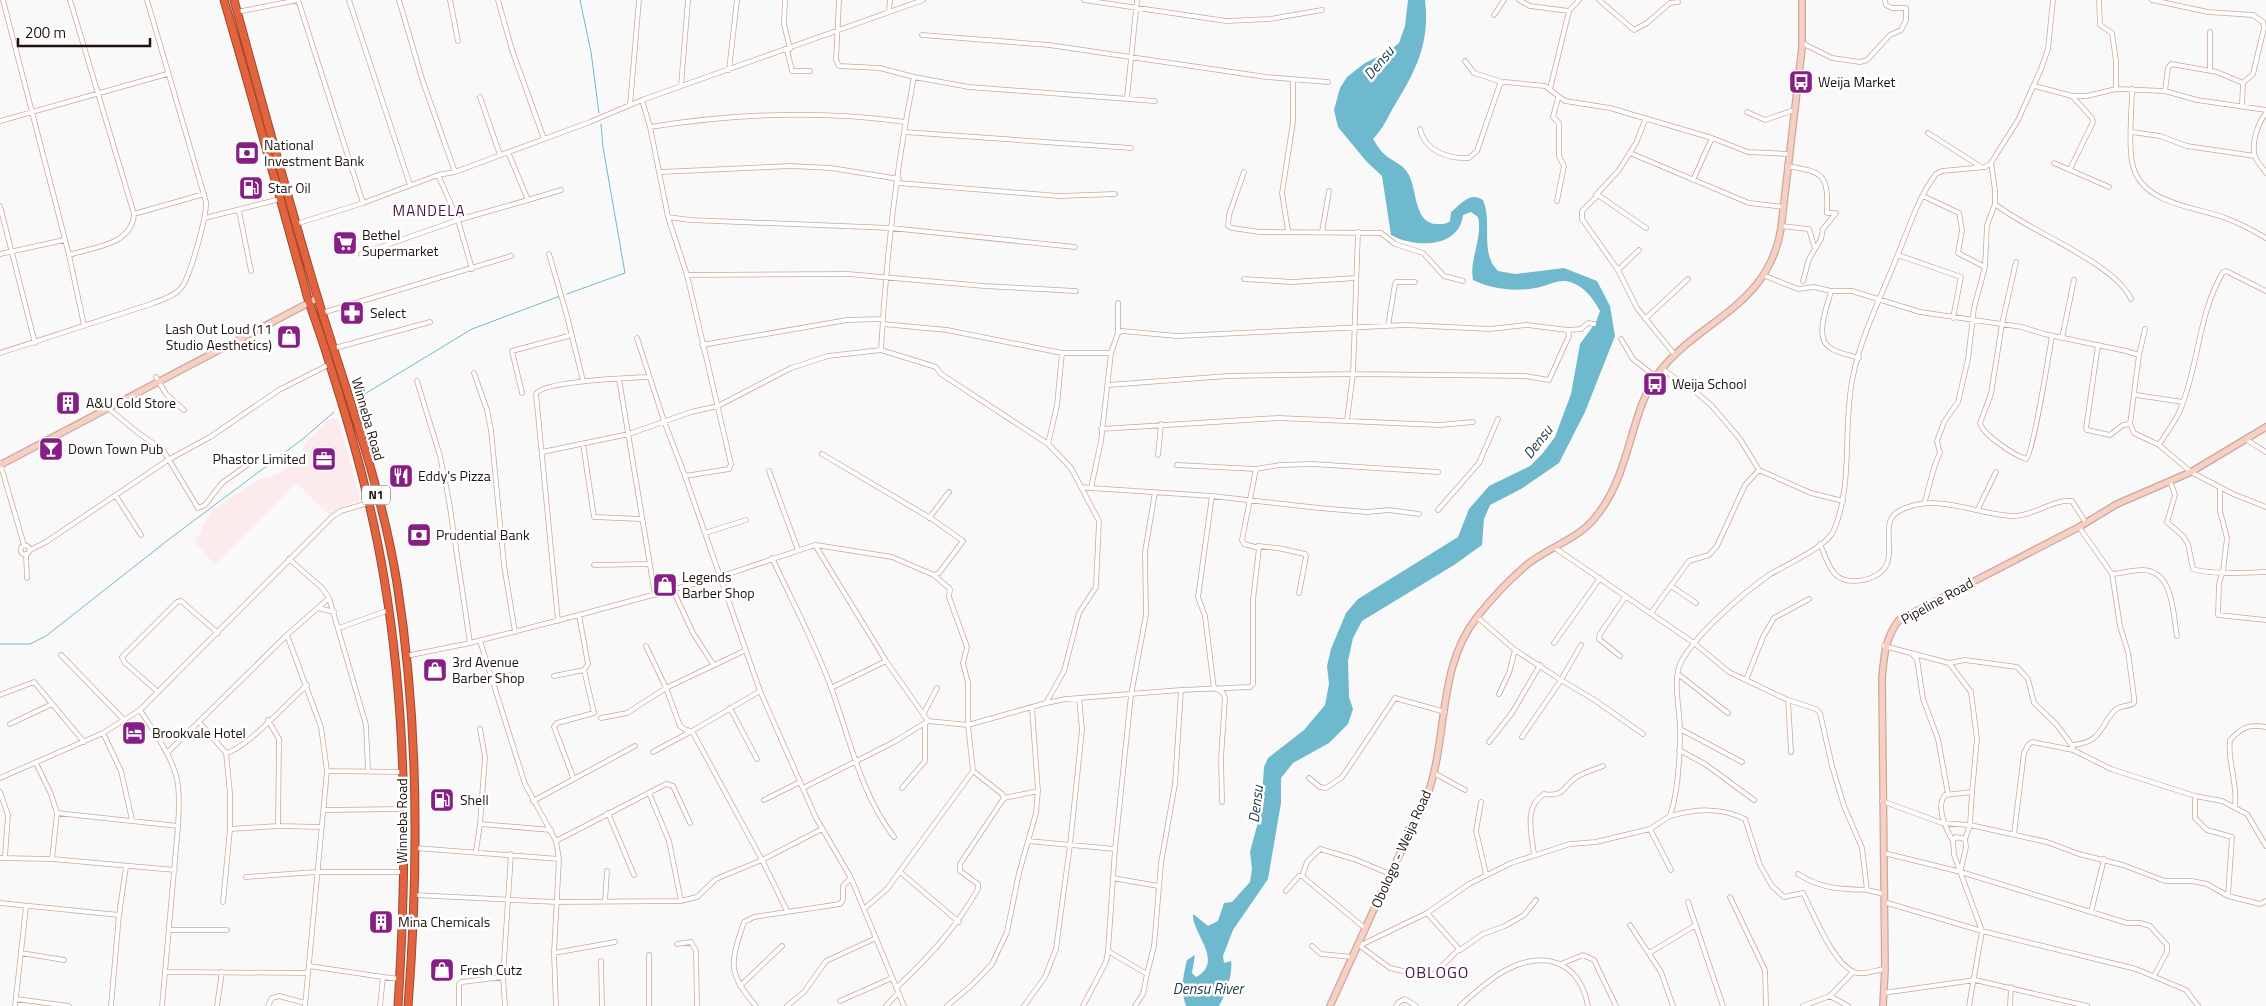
<svg xmlns="http://www.w3.org/2000/svg" width="2266" height="1006" viewBox="0 0 2266 1006" font-family="'Titillium Web',sans-serif">
<rect width="100%" height="100%" fill="#f9f9f9"/>
<path fill="#fbebec" d="M338,418L360,498L358,501L346,505L330,515L296,483L215,565L195,542L212,510L258,480L278,474L299,458L306,442L329,419Z"/>
<path fill="#6eb9cd" d="M1408,0H1425C1430,41 1417,69 1396,103C1388,116 1384,128 1373,139C1376,143 1378,148 1382,152C1390,161 1403,163 1409,175C1417,190 1414,226 1439,224C1444,224 1446,224 1450,221L1451,212C1461,204 1470,191 1483,200C1493,224 1479,252 1498,271L1515,274L1564,268L1597,281L1610,306L1615,336L1585,412L1559,463L1521,489L1490,505L1484,519L1482,545L1454,565L1362,621L1353,638L1348,661L1349,697L1353,709L1348,724L1329,743L1293,763L1281,778V803L1268,879L1233,930L1223,956L1224,963L1231,961C1233,974 1226,994 1219,1006H1186C1180,989 1183,977 1187,960L1195,955L1192,973L1196,977C1225,961 1192,934 1193,914L1208,926L1218,921L1224,903L1232,902L1250,882L1252,869L1250,852L1261,811L1264,767L1268,758L1304,730L1325,705L1329,684L1327,666L1331,649L1346,613L1358,599L1458,537L1469,509L1489,486L1530,466L1542,454L1555,437L1571,394L1580,344L1596,322L1600,311C1593,298 1582,283 1565,281C1556,280 1544,287 1535,288C1514,292 1492,289 1473,280C1469,259 1483,239 1478,217L1471,212L1463,215C1459,249 1414,248 1391,235L1382,176L1366,161L1338,127L1334,110L1340,88L1347,77L1365,63L1389,51L1399,43L1405,26Z"/>
<g fill="none" stroke-linecap="round" stroke-linejoin="round">
<path stroke="#6eb9cd" stroke-width="1" d="M580,0L591,52L599,113
M567,294L625,273L603,147L601,124
M363,395L472,329L560,296
M0,644H30L46,636L168,540L304,438L334,412"/>
<defs>
<path id="street" d="M3,0L69,255L84,325
M298,0L363,203
M349,0L410,185
M399,0L423,82L455,172
M450,0L458,41
M498,0L512,50L544,139
M785,0L784,24L790,49
M839,0L836,60L839,66L880,68L914,77L969,87L1155,101
M1084,0L1226,21L1270,19L1322,10
M1519,0L1530,6L1569,11
M1599,0L1634,30L1647,23L1670,3L1678,2
M2099,0L2100,25L2112,33L2116,61V89
M2152,0L2208,12L2253,15L2263,22L2264,28L2253,74L2243,83
M237,12L298,0
M889,12L890,0
M1494,15L1504,0
M922,35L1049,45L1266,77L1328,82
M1802,43L1832,58L1860,62L1867,60L1890,35L1901,30L1906,20V8H1892L1886,5L1885,0
M787,50L792,71H810
M1465,61L1474,73L1502,82
M729,70L737,0
M2210,70V32
M681,86L688,0
M2035,86L2072,96H2087L2116,89L2165,91L2197,100L2266,110
M1550,89L1569,11L1579,0
M2132,89C2132,111 2128,140 2132,162C2140,206 2197,206 2228,219C2241,224 2254,231 2266,238
M2165,91L2168,68L2171,64L2217,72L2243,83L2242,105
M480,97L500,155
M1127,98L1137,0
M642,100L650,127L668,217L687,275L731,464L729,469L685,476
M630,105L639,0
M1747,112L1765,120L1794,110
M2266,113C2258,123 2251,143 2255,156C2256,161 2263,168 2266,173
M0,121L167,74
M650,127C732,114 822,110 905,122
M1420,129C1425,151 1448,159 1469,158L1477,151L1500,84L1505,82L1545,86L1565,101L1610,108L1712,138L1748,152L1788,154
M904,132L1131,148
M2132,132L2160,136L2187,146L2255,156
M1928,133L1981,167
M1630,153L1749,203L1784,207
M1991,163L1995,190V204C2028,231 2114,262 2131,299
M2054,163L2109,187
M1787,166C1825,172 1828,175 1827,213H1836L1823,229L1821,239L1809,259L1803,281
M2070,169L2093,122L2092,118L2072,96
M660,172L791,166L831,168L899,179
M1244,172L1229,215L1228,226L1232,228L1260,232L1381,233L1395,244L1423,253L1444,276L1463,281
M438,175L458,220L472,269
M1693,180L1712,138
M898,183L1059,196L1115,194
M1596,195L1619,170L1636,143L1646,118
M1923,196L1959,213L1962,230L1958,253L1985,267
M528,200L561,190
M1557,201L1564,166L1559,156V123L1553,117L1558,98
M0,206L35,343
M239,211L251,271
M134,214L204,194
M668,217L690,220L891,228L1075,247
M205,218L280,199
M296,224L363,203L438,175L455,172L590,122L642,100L923,0
M1781,226L1809,229L1815,249
M1646,228L1598,195L1582,211V219L1618,270L1637,308L1675,355
M1288,231L1282,193L1293,122V80
M1322,232L1329,191
M0,254L64,240
M361,254L458,220L528,200L508,152
M549,254L567,316L583,381
M69,255C94,247 132,245 134,214L70,0
M1898,255L1961,277L1953,318
M2016,262L2002,324L1991,394L1980,423C1983,435 2014,455 2026,459C2033,455 2049,353 2052,336
M1618,270L1639,250
M687,275L848,274L984,286L1076,291
M1763,275L1798,289L1814,287L1831,291H1852L1920,312L2022,327L2044,334L2126,351L2139,355L2130,424L2134,433L2159,445L2191,472L2233,494L2266,507
M1244,279L1292,282L1356,278
M1831,291C1828,305 1814,336 1829,347C1836,353 1850,355 1859,358
M1118,303V333
M322,313L511,256
M1645,319L1688,279
M883,324L947,330L1062,353H1111
M1388,326L1395,284L1396,282H1415
M637,338L664,421L685,476L760,691L816,818L851,878L904,1006
M2062,338L2074,280
M1621,339L1633,359L1656,377
M702,345L847,320L882,319
M2098,345L2086,428L2087,430L2110,435L2123,425L2130,424
M335,348L430,322
M881,350L936,367L941,374L1048,444L1071,468L1099,521L1096,587L1079,613L1064,671L1046,703
M0,353L154,303C163,299 175,296 181,288C190,278 207,215 206,202L147,0
M2139,355L2145,329
M1662,369L1698,394L1712,406L1740,439L1759,470L1811,493L1843,501
M474,373L487,410L491,430L504,565L515,632
M156,377L166,394L184,410
M619,379L655,595
M417,381L440,456L449,501L470,643
M1108,385L1228,376L1353,374L1525,376L1549,380L1569,336L1568,330
M522,393L512,351L572,335
M2136,395L2183,402
M108,408L137,432L163,450L198,508L205,505L222,483L254,460
M1347,420L1353,374L1358,232
M1101,429L1278,418L1439,425L1473,422
M2247,440L2266,452
M583,444L594,517L641,519
M1048,444L1057,405L1062,353
M2159,445C2166,433 2176,421 2181,408C2199,363 2198,315 2223,272L2226,271L2266,291
M542,452L629,434L691,412L718,406L791,368L828,356L881,350C886,259 896,167 914,77
M1158,455L1161,424
M0,463L24,545
M1177,465L1256,469L1280,465L1312,464L1438,472
M769,471L798,550
M2170,481L2175,495L2167,522L2183,536L2188,544L2193,569C2211,575 2246,573 2266,572
M1081,487L1091,488L1101,441L1111,353L1118,333L1122,331L1177,336L1406,325L1490,329L1527,325L1568,330L1581,329L1588,323L1594,324
M1091,488L1212,496L1319,508L1367,512L1389,510L1419,514
M2220,488V511L2227,538L2223,571L2219,584L2218,615L2266,620
M116,496L141,535
M1212,496L1198,597L1205,616L1214,689
M1924,504C1930,486 1932,468 1940,453L1937,441L1944,422L1958,402L1968,359L1974,308L1985,267L1987,225L1995,204
M1978,509L1996,472
M1438,510L1479,463L1498,419
M929,518L949,492
M705,533L746,520
M1820,544C1824,553 1828,567 1835,574C1846,586 1873,581 1883,570C1898,554 1878,522 1899,511C1937,491 1975,515 2014,516C2034,516 2053,499 2072,501L2086,523
M816,545L892,557L934,575L939,573L963,541L932,519L822,454
M20.5 550a4.5 4.5 0 1 1 9 0a4.5 4.5 0 1 1-9 0Z
M1258,546L1278,548L1305,554L1306,557L1299,593
M1555,548L1694,643L1729,672L1788,700L1816,709L1820,713L1832,766L1844,806L1862,848L1867,890L1884,894
M30,550L46,542L168,460L210,437L279,390L330,364
M26,554L27,578
M772,558C792,601 816,645 832,690C850,740 861,794 894,837
M289,559L322,588L329,598L366,725L368,771
M594,565L649,564
M2112,574C2122,573 2133,570 2143,570C2174,571 2173,615 2177,636
M1671,586L1696,603
M673,590L693,633L713,664
M318,608L334,612
M1651,613L1689,561L1709,555L1717,546L1745,485L1759,470
M1477,617L1515,650L1561,680L1581,645
M558,621L536,394C543,381 631,378 648,377
M339,628L389,610
M287,635L321,727L327,771L305,1006
M480,641L525,784L556,841L559,859L554,953L556,1006
M1554,643L1600,578
M646,646L666,688L680,726L686,730L692,731L760,691
M1884,646L1949,663L1971,692L1977,739L1972,792L1945,795C1935,808 1946,829 1953,841
M1911,653L1917,659L1923,699L1938,739L1948,794
M61,655L125,721
M406,656L470,643L579,615L719,577L815,545L886,661L928,721L968,725L1046,703L1066,699L1181,690L1250,687L1253,684V600L1259,548L1244,544L1242,540L1256,469
M1620,656L1599,639L1600,634L1626,596
M1949,663L1965,660L2017,667L2028,679L2034,703L2056,724L2073,747
M1678,674L1728,713
M554,676L584,670L588,664L579,615
M1746,680L1763,637L1774,618L1809,599
M493,681L510,675
M831,688L886,661
M1217,689L1223,693L1225,698L1221,758L1222,802
M158,692L125,663L122,657L177,602L181,601L218,633
M1499,694L1509,673L1515,650
M0,695L34,682L84,742
M1788,700L1791,752
M730,708L757,759
M140,710C154,732 171,754 177,779C180,794 179,811 178,826L162,1006
M924,713L937,688
M601,718L627,713L666,688L746,650
M268,720L279,739L278,826
M199,722L226,753L230,793V829L223,902
M10,724L52,704
M480,729L485,757L480,824
M1680,729L1742,762
M103,733L121,771L132,820
M1522,737L1561,680L1593,699L1643,734
M1489,742L1512,713L1540,665
M2073,745C2106,742 2100,720 2118,708C2123,705 2129,707 2134,703V697L2128,652L2120,626L2112,574L2079,527
M1679,750L1705,764L1754,800
M653,752L692,731L762,860L787,911
M167,753L287,635L329,598
M226,753C245,750 290,700 307,685
M36,763L51,794L57,813L52,859
M327,771L404,772
M973,771L1002,794L1004,798
M1434,773L1465,790
M573,777L554,727L557,723L594,713L584,670
M0,778L103,733L140,710L332,517L341,511L368,503
M1309,778L1320,787L1326,788L1341,778L1347,770L1395,698L1445,712
M803,788L894,742L928,721
M902,788L925,761V724
M0,792L8,815L5,857
M2195,796V818L2207,830L2232,837L2228,896
M1004,798L1038,791
M764,800L800,782
M533,801L635,746
M1882,801L1942,823L1970,825L1972,792
M1481,802L1476,831L1486,874
M2235,807C2238,782 2227,761 2230,740C2242,727 2249,724 2266,727
M325,810L405,809
M57,813L178,826
M608,813L634,875
M1670,816C1696,809 1720,807 1745,819L1760,865L1772,886L1784,897L1803,893C1814,914 1832,962 1854,972C1863,976 1875,970 1885,969
M230,829L278,826L322,827
M1650,829L1671,870
M2014,834L2024,753L2028,745L2032,742L2073,750L2111,769L2195,796L2222,801L2247,814L2266,846
M556,841L666,784L673,786L690,823
M1028,841L1115,849
M415,848L559,859
M476,851L480,824L551,830
M1884,853L1961,872L2127,923H2140L2150,926L2167,945V952L2154,976
M1534,855C1532,834 1523,807 1544,794C1563,797 1562,789 1574,779C1581,773 1594,770 1603,766
M0,858L52,859L175,870
M1961,869L1966,847L1965,839
M900,872L959,922
M1798,874C1821,889 1841,889 1867,890
M1302,876L1307,862L1320,849L1354,859L1390,874
M246,877L316,872H404
M1113,878L1158,886
M1286,891L1299,876H1302L1366,929
M414,895L556,902L681,901L669,841L649,793
M1730,897L1765,970L1766,1006
M605,901L607,871
M681,901L697,897L716,879L762,860L822,829
M1688,902L1723,1006
M1884,902L1982,931L2136,969L2186,990L2198,1006
M0,903L119,915
M865,908L887,889L973,771L968,725V683L963,663L967,647L949,597L950,589L934,575
M2091,912L2104,859
M1427,913L1460,950L1483,934L1505,926L1524,915L1536,900
M1630,925L1661,972L1673,1006
M169,930H227
M677,944L691,942L696,951L697,1006
M1312,946L1321,954L1352,957
M1360,946L1390,968L1412,973
M1357,947L1427,913L1469,884L1511,863L1570,844L1596,842L1650,829L1670,816C1678,792 1680,755 1680,730C1680,711 1672,678 1681,662C1697,633 1742,594 1769,575C1785,565 1827,547 1834,530C1854,481 1842,427 1853,376C1861,336 1881,297 1896,259C1908,231 1917,199 1936,174L1942,171L1985,167L1991,163L2018,120L2041,69L2048,49L2053,0
M1108,951L1147,974L1143,994L1135,1006
M21,953L64,960
M554,953L615,942
M1649,953L1696,925
M601,961L602,1006
M1561,964L1583,955L1594,960L1616,1006
M309,966L383,977L380,1006
M165,972L308,973
M1147,974L1154,946L1161,863L1175,784L1181,690
M1432,976L1458,950
M383,977L400,979
M740,986L782,946
M896,988C929,957 955,929 978,889V884L960,871V864L1004,798
M1883,993L1975,980L2087,1006
M1830,996L1853,972
M16,999L69,1006
M840,1001L892,978
M15,1006L26,907
M111,1006L119,915L126,867
M217,1006L222,972
M268,1006L272,998L279,996L305,1003
M459,1006V984L462,982L503,977
M505,1006L503,977L511,854
M649,1006V955
M756,1006C726,972 731,962 744,922L754,917L840,904L843,900V886L851,878
M787,1006L804,992L826,961L876,938
M886,1006L898,993
M947,1006L973,984L992,964L1007,932L1019,873L1036,813L1038,791L1032,708
M1024,1006L1045,977L1056,949L1070,845L1082,730L1079,698
M1083,1006L1106,962L1108,951L1115,849L1131,695L1146,615L1145,552L1155,492
M1396,1006L1399,1002L1405,999L1416,1006
M1460,1006C1473,994 1494,975 1510,968C1548,950 1580,964 1588,1006
M1803,1006L1830,996L1848,1006
M1969,1006L1982,931L1954,855L1953,841L1956,837L1965,839L1970,825L2047,842L2079,854L2123,865L2165,881H2192L2207,884L2228,896L2260,904L2266,901
M2010,1006L2011,987"/>
<path id="secondary" d="M0,465L318,298
M1330,1006C1350,962 1370,918 1390,874C1402,849 1416,825 1426,799C1449,739 1436,669 1477,617C1492,598 1511,578 1529,563C1550,547 1577,539 1594,519C1633,473 1628,412 1660,371C1701,319 1769,306 1781,228L1802,48V0
M1883,1006L1885,969L1882,678C1884,656 1885,638 1899,620L2079,527L2117,504L2191,472L2266,427"/>
<path id="highway" d="M224,0C253,99 280,199 308,299C315,320 323,341 329,362C352,433 372,505 384,578C408,720 407,863 398,1006
M234,0C262,103 290,207 321,309C349,399 382,490 397,583C419,723 419,865 408,1006"/>
</defs>
<use href="#street" stroke="#cda898" stroke-width="5.5"/>
<use href="#secondary" stroke="#cda898" stroke-width="8"/>
<use href="#highway" stroke="#9e482e" stroke-width="9"/>
<use href="#street" stroke="#fff" stroke-width="4"/>
<use href="#secondary" stroke="#f6d0c5" stroke-width="5.5"/>
<use href="#highway" stroke="#e2643f" stroke-width="7"/>
</g>
<defs>
<symbol id="bus-square" viewBox="-11 -11 22 22"><rect x="-9" y="-9" width="18" height="18" rx="4" fill="#871e85" stroke="#fff"/><path d="M-5-6H5V4H4V6H2V4H-2V6H-4V4H-5ZM-3.5-4V0h7V-4ZM-3.5 1.2v1.5H-2V1.2ZM2 1.2v1.5H3.5V1.2Z" fill="#fff"/></symbol>
<symbol id="bank-square" viewBox="-11 -11 22 22"><rect x="-9" y="-9" width="18" height="18" rx="4" fill="#871e85" stroke="#fff"/><path d="M-6-4H6V4H-6ZM0-2.3a2.3 2.3 0 1 0 0 4.6a2.3 2.3 0 1 0 0-4.6Z" fill="#fff"/></symbol>
<symbol id="fuel-square" viewBox="-11 -11 22 22"><rect x="-9" y="-9" width="18" height="18" rx="4" fill="#871e85" stroke="#fff"/><path d="M-5.5-6h7V0h2V4h1.3V-2.5L3-4.5l.8-.8L6-3V5H2.5V1h-1V6h-7ZM-4.2-4.7v3.2H.2V-4.7Z" fill="#fff"/></symbol>
<symbol id="supermarket-square" viewBox="-11 -11 22 22"><rect x="-9" y="-9" width="18" height="18" rx="4" fill="#871e85" stroke="#fff"/><path d="M-6-5.5h2.5l.6 2H6L4.5 2H-2.5L-4.4-4H-6ZM-1.5 3.2a1.3 1.3 0 1 0 .1 0ZM3 3.2a1.3 1.3 0 1 0 .1 0Z" fill="#fff"/></symbol>
<symbol id="pharmacy-square" viewBox="-11 -11 22 22"><rect x="-9" y="-9" width="18" height="18" rx="4" fill="#871e85" stroke="#fff"/><path d="M-2-6h4v4h4v4h-4v4h-4v-4h-4v-4h4Z" fill="#fff"/></symbol>
<symbol id="shop-square" viewBox="-11 -11 22 22"><rect x="-9" y="-9" width="18" height="18" rx="4" fill="#871e85" stroke="#fff"/><path d="M-5-2.5h2.3a2.7 3.5 0 0 1 5.4 0H5L5.5 6h-11ZM-1.5-2.5h3a1.5 2.3 0 0 0-3 0Z" fill="#fff"/></symbol>
<symbol id="building-square" viewBox="-11 -11 22 22"><rect x="-9" y="-9" width="18" height="18" rx="4" fill="#871e85" stroke="#fff"/><path d="M-4-6H4V6H1V3H-1V6H-4ZM-2.5-4.3h1.7v1.8h-1.7ZM.8-4.3h1.7v1.8H.8ZM-2.5-1h1.7V.8h-1.7ZM.8-1h1.7V.8H.8Z" fill="#fff"/></symbol>
<symbol id="bar-square" viewBox="-11 -11 22 22"><rect x="-9" y="-9" width="18" height="18" rx="4" fill="#871e85" stroke="#fff"/><path d="M-6-5H6L.8 .8V4.5H3.5V6h-7V4.5H-.8V.8Z" fill="#fff"/></symbol>
<symbol id="office-square" viewBox="-11 -11 22 22"><rect x="-9" y="-9" width="18" height="18" rx="4" fill="#871e85" stroke="#fff"/><path d="M-6-3h4V-5.5h4V-3h4V5H-6ZM-1-4.5V-3h2v-1.5ZM-6 0V1H6V0Z" fill="#fff"/></symbol>
<symbol id="restaurant-square" viewBox="-11 -11 22 22"><rect x="-9" y="-9" width="18" height="18" rx="4" fill="#871e85" stroke="#fff"/><path d="M-5-6h1v4h1v-4h1v4h1v-4h1v5L-1.5 .5V6h-2V.5L-5-1ZM5-6V6H3V1.5H1.5Q1.5-4 5-6Z" fill="#fff"/></symbol>
<symbol id="hotel-square" viewBox="-11 -11 22 22"><rect x="-9" y="-9" width="18" height="18" rx="4" fill="#871e85" stroke="#fff"/><path d="M-6-4.5h1.5V1H6V5H4.5V3h-9V5H-6ZM-4 0a1.8 1.8 0 1 1 3.6 0ZM.5 0V-2.5h3Q6-2.5 6 0Z" fill="#fff"/></symbol>
</defs>
<g fill-rule="evenodd">
<use href="#bus-square" x="1787" y="68" width="28" height="28"/>
<use href="#bank-square" x="233" y="139" width="28" height="28"/>
<use href="#fuel-square" x="237" y="174" width="28" height="28"/>
<use href="#supermarket-square" x="331" y="229" width="28" height="28"/>
<use href="#pharmacy-square" x="338" y="299" width="28" height="28"/>
<use href="#shop-square" x="275" y="323" width="28" height="28"/>
<use href="#bus-square" x="1641" y="370" width="28" height="28"/>
<use href="#building-square" x="54" y="389" width="28" height="28"/>
<use href="#bar-square" x="37" y="435" width="28" height="28"/>
<use href="#office-square" x="310" y="445" width="28" height="28"/>
<use href="#restaurant-square" x="387" y="462" width="28" height="28"/>
<use href="#bank-square" x="405" y="521" width="28" height="28"/>
<use href="#shop-square" x="651" y="571" width="28" height="28"/>
<use href="#shop-square" x="421" y="656" width="28" height="28"/>
<use href="#hotel-square" x="120" y="719" width="28" height="28"/>
<use href="#fuel-square" x="428" y="786" width="28" height="28"/>
<use href="#building-square" x="367" y="908" width="28" height="28"/>
<use href="#shop-square" x="428" y="956" width="28" height="28"/>
</g>
<g text-anchor="middle" stroke-width="5" stroke-linejoin="round" paint-order="stroke">
<rect fill="#fff" stroke="#635a56" stroke-width="1" x="362" y="485.5" width="28" height="19" rx="4"/>
<g font-size="12" font-weight="bold" fill="#20130d">
<text x="376" y="499">N1</text>
</g>
<g font-size="14" fill="#20130d" stroke="#fff" text-anchor="start">
<text x="1818" y="87">Weija Market</text>
<text x="264" y="150">National<tspan x="264" dy="16">Investment Bank</tspan></text>
<text x="268" y="193">Star Oil</text>
<text x="362" y="240">Bethel<tspan x="362" dy="16">Supermarket</tspan></text>
<text x="370" y="318">Select</text>
<text x="272" y="334" text-anchor="end">Lash Out Loud (11<tspan x="272" dy="16">Studio Aesthetics)</tspan></text>
<text x="1672" y="389">Weija School</text>
<text x="86" y="408">A&amp;U Cold Store</text>
<text x="68" y="454">Down Town Pub</text>
<text x="306" y="464" text-anchor="end">Phastor Limited</text>
<text x="418" y="481">Eddy's Pizza</text>
<text x="436" y="540">Prudential Bank</text>
<text x="682" y="582">Legends<tspan x="682" dy="16">Barber Shop</tspan></text>
<text x="452" y="667">3rd Avenue<tspan x="452" dy="16">Barber Shop</tspan></text>
<text x="152" y="738">Brookvale Hotel</text>
<text x="460" y="805">Shell</text>
<text x="398" y="927">Mina Chemicals</text>
<text x="460" y="975">Fresh Cutz</text>
</g>
<g font-size="14" fill="#20130d" stroke="#fff">
<text transform="translate(368 419) rotate(74)" y="5">Winneba Road</text>
<text transform="translate(1937 601) rotate(-29)" y="5">Pipeline Road</text>
<text transform="translate(402 821) rotate(-90)" y="5">Winneba Road</text>
<text transform="translate(1401 849) rotate(-66)" y="5">Obologo - Weija Road</text>
</g>
<g font-size="15" font-style="italic" fill="#173b44" stroke="#fff">
<text transform="translate(1379 63) rotate(-50)" y="5">Densu</text>
<text transform="translate(1538 442) rotate(-52)" y="5">Densu</text>
<text transform="translate(1256 804) rotate(-83)" y="5">Densu</text>
<text x="1208" y="994">Densu River</text>
</g>
<g font-size="15" letter-spacing="1" fill="#471646" stroke="#fff">
<text x="429" y="216">MANDELA</text>
</g>
<g font-size="16" letter-spacing="1" fill="#471646" stroke="#fff">
<text x="1437" y="978">OBLOGO</text>
</g>
</g>
<path d="M18 38v8h132v-8" fill="none" stroke="#20130d" stroke-width="2.5"/>
<text x="25" y="38" font-size="15" fill="#20130d" stroke="#ffffff" stroke-width="4" paint-order="stroke">200 m</text>
</svg>
